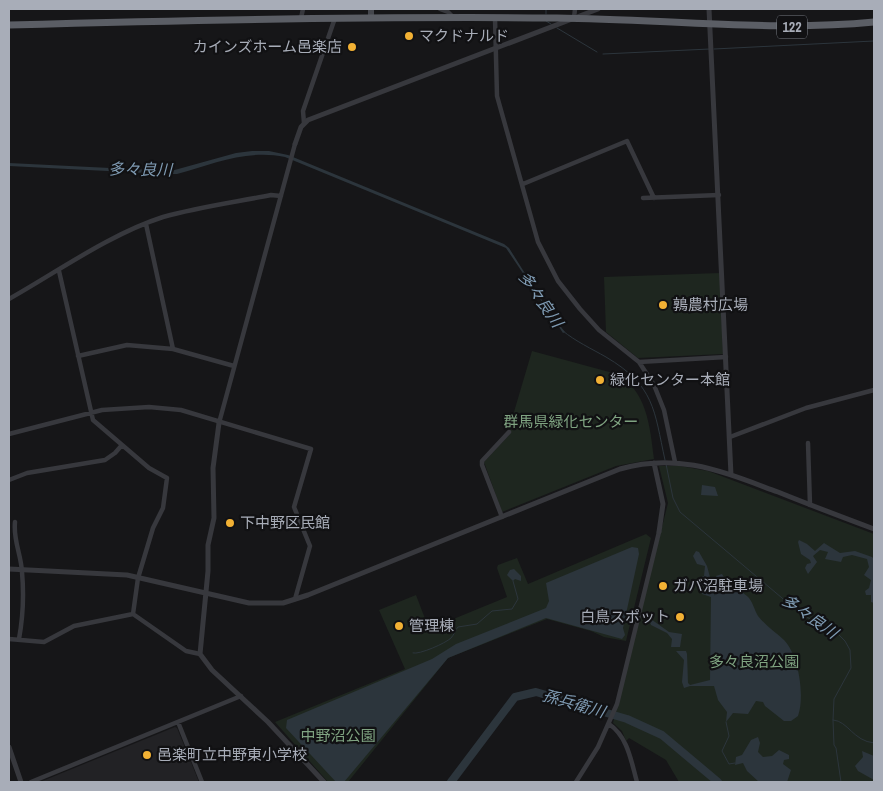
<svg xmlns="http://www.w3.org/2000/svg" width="883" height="791" viewBox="0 0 883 791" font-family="'Archivo Narrow','Noto Sans JP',sans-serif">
<rect width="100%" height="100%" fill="#161618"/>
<path fill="#222225" d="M175,727L177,728L199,782H40Z"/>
<path fill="#1e261f" d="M720,273L723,354L638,358L606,332L604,277Z
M532,351L613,373C647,387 650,427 654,459L616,466L502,512L484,462L510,434L511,422Z
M659,466H680L708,471L874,534V782H679L666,760L629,738L626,741L622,731L613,723L668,503Z
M646,534L651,538L626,641L604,637L591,631L547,619L448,658L348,782H328L275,722L405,669L379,610L416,595L429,629L507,597L497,568L498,565L517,558L528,584Z"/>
<path fill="#2c353c" d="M252,151H269L288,155L504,244L509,248L550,313L565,332L563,333L506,248L285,157C247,149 213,164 177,174H166L9,166V163L171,171L236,153Z
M702,485L715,487L718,496L701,495Z
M799,540L807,544L815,551L824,543L840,553L855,551L872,557L874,559V603L871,602V595H866L865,591L869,588L871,580L864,575L869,567L867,559L852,555L843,557L841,562L825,559L828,552L820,550L813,556L817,562L808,574L805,568L807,564L811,563L810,560L801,554L798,542Z
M632,547L638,548L639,554L623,628L625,635L622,639L546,618L448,658L344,782H336L286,728L287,720L432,659L456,644L546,608L549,601L546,583Z
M696,551L699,552L707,566L715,596L716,576L722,574C727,584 739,589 747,596C753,601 754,610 758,616C766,626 775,632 784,640C799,655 805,697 798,716L791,721H784L765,706L763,702L756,701L748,714L733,713L726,722L727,712L718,700L714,686H690L684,688L682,682L684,660L676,651H686L687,654L688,683L690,685L710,680L711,597L702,594L704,586L701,585L700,578L704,576L705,566L697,564L693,556Z
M514,569L521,576V581L515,579L513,581L507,575L510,570Z
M648,617L669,632L682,634L680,647H671L672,639L667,633L651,625Z
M758,737L760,743L758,752L763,757L772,756L779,750L789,755V759L784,760L783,764L791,770L787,782H759L747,771L743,763L735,765L736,757L742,755L751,740Z
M862,751L874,756V780L858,771L855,766L863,757Z"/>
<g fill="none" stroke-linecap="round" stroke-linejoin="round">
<path stroke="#2c353c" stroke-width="1" d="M546,9V14
M546,21L551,24
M557,28L597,52
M714,49L874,41
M603,54L710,49
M563,331C575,341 592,349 606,357C655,386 654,410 665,460
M666,464L673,498L680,512L801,614L837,633L845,641L850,650L851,668L834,699L833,720C848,721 853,741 874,743
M413,653C419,655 446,643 451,638C454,635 455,630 458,627L477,624L492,611L512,609L518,599L513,581
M833,720L834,745L836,748L841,782
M726,722L729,736L722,751L729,764L735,763"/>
<path stroke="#2c353c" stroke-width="8" d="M451,782L515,697L536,692L627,719L662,735L718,782"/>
<path stroke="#37383d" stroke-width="4.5" d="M440,9L448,12L453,17
M301,18L303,9
M495,18L497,96L538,242L558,281L580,309L599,330L639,362L654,385L664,410L675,462
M574,18L575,9
M304,123L303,111L335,18
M523,184L627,141L654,198
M643,198L719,195
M146,224L173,349
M59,271L93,420L149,468L167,478L163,508L153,528L138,578L133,614
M9,299C57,272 110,234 163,217C198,207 236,202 271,195L281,196
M78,356L127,345L173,349L234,366
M639,362L726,357
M219,423L295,144
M9,434L102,410L149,407L181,410L311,449L294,507L310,546L295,599
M730,437L806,408L874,390
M808,443L810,505
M9,480L27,473L105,460L115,453L122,445
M502,517L482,465V461L509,432
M15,522C13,540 21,554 22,572C24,594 23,617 19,639
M9,639L44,642L74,626L133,614L186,651L200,654
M178,722L202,782
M609,724C628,737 631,761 637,782
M31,782L241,696
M576,782L598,747L617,704L659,532"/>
<path stroke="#37383d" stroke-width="5" d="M709,9L731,475
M295,144L301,127L308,120L598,9
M219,423L213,468L214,518L208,545V571L200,654L212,670L268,722L324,782
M654,463L663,504L659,532
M9,569L127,575L249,603H283L308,595L620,469C679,452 723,472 778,492C810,505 842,517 874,529
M9,747L21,782"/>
<path stroke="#45474d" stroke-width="6" d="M371,9V18"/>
<path stroke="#5b5e65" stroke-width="7" d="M9,25C192,20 374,16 557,18C663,19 769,32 874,22"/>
</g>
<g fill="#f2b134" stroke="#111113" stroke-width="2">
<circle cx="409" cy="36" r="5"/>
<circle cx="352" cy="47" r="5"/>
<circle cx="663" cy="305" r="5"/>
<circle cx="600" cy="380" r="5"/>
<circle cx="230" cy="523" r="5"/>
<circle cx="663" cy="586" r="5"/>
<circle cx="680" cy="617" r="5"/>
<circle cx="399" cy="626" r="5"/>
<circle cx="147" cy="755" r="5"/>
</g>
<g text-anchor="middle" stroke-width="4.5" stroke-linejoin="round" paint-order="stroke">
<rect fill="#111113" stroke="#7b7e86" stroke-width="1" x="777" y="15.5" width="30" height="23" rx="4"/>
<g font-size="14" font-weight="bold" fill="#a8adb8">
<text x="792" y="32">122</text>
</g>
<g font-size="15" fill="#a8adb8" stroke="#111113" text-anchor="start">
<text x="419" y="41">マクドナルド</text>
<text x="342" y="52" text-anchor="end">カインズホーム邑楽店</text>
<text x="673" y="310">鶉農村広場</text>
<text x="610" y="385">緑化センター本館</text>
<text x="240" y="528">下中野区民館</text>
<text x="673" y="591">ガバ沼駐車場</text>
<text x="670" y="622" text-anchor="end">白鳥スポット</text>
<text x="409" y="631">管理棟</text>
<text x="157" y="760">邑楽町立中野東小学校</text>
</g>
<g font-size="15" fill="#7fa381" stroke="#111113">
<text x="571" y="427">群馬県緑化センター</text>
<text x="754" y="667">多々良沼公園</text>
<text x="338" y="741">中野沼公園</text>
</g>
<g font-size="16" font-style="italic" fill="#7f9bb3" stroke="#111113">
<text transform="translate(140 169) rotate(1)" y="6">多々良川</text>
<text transform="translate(541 299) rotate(55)" y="6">多々良川</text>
<text transform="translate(810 616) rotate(35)" y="6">多々良川</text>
<text transform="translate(574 703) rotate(16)" y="6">孫兵衛川</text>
</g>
</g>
<rect width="883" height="791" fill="none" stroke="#a8adb8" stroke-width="20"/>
</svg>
